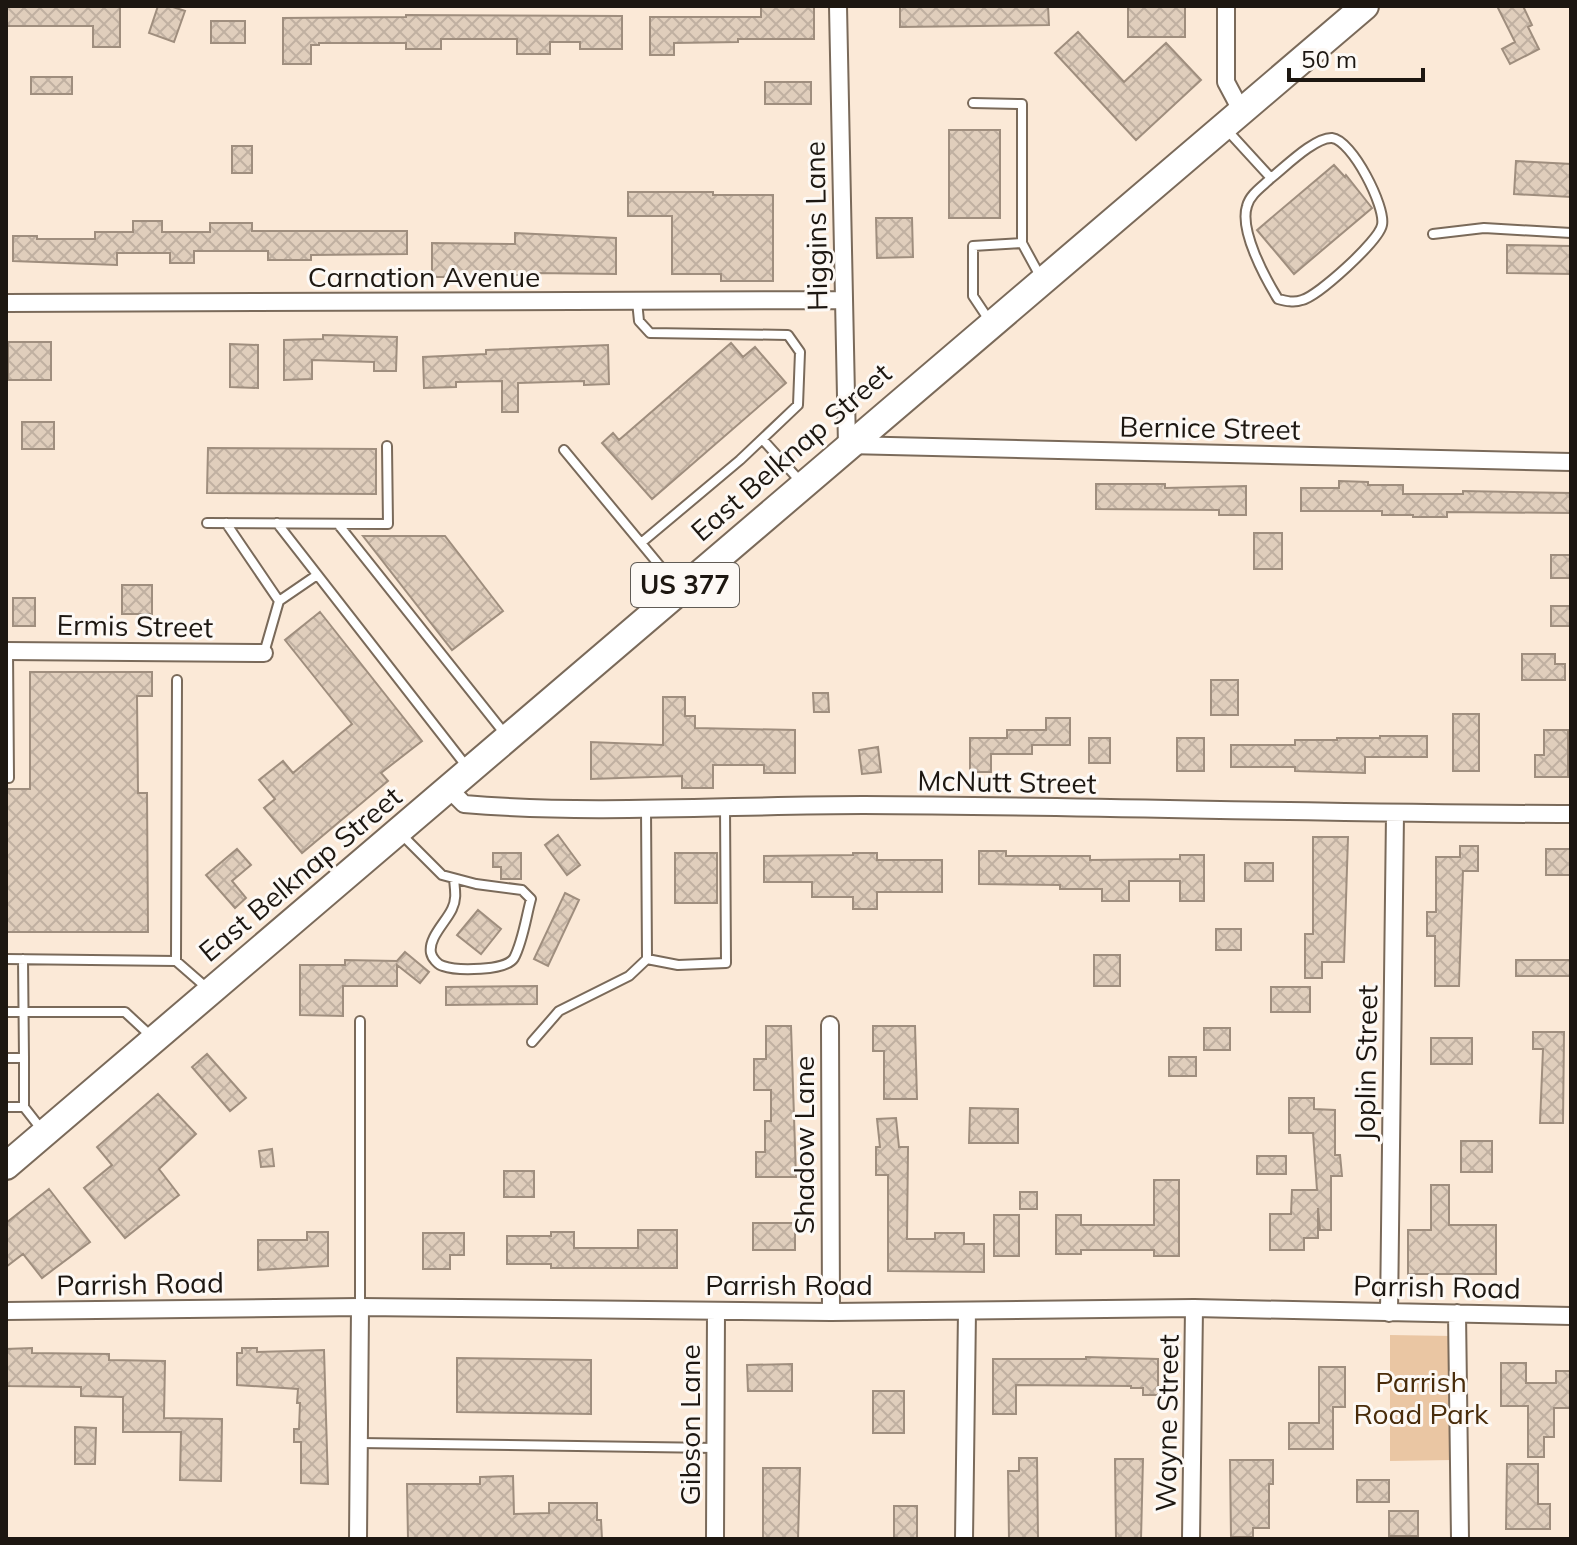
<svg xmlns="http://www.w3.org/2000/svg" width="1577" height="1545" viewBox="0 0 1577 1545" font-family="Mulish,sans-serif">
<defs>
<pattern id="building-cross-hatch" width="8" height="8" patternUnits="userSpaceOnUse" patternTransform="scale(2)"><rect width="8" height="8" fill="#e0cebc"/><path d="M0 0l8 8M0 8l8-8" fill="none" stroke="#c0b0a1"/></pattern>
</defs>
<rect width="100%" height="100%" fill="#fbe9d7"/>
<path fill="#eac6a3" d="M1390,1335L1452,1336V1460L1390,1461Z"/>
<path fill="url(#building-cross-hatch)" stroke="#9f8e7e" stroke-width="2" d="M6,6H120V47H93V26H6Z
M158,6H170L185,11L174,42L149,33Z
M761,6H814V39H738V42L674,43V55H650V17H761Z
M900,6H1048L1049,25L900,27Z
M1128,6H1185V37H1128Z
M1497,6H1523L1532,25L1528,27L1539,49L1510,64L1502,49L1515,42Z
M406,15L622,16V49H580V42H550V54H517V39H441V49H406V43H319V45H311V64H283V18L406,17Z
M211,21H245V43H211Z
M1078,32L1124,82L1166,43L1201,80L1136,140L1055,53Z
M31,77H72V94H31Z
M765,82H811V104H765Z
M949,130H1000V218H949Z
M232,146H252V173H232Z
M1516,161L1571,164V197L1514,194Z
M1334,165L1345,177L1346,175L1372,208L1294,274L1257,230Z
M628,192H713V195H773V281H721V274H672V216H628Z
M876,218H912L913,257L877,258Z
M133,221H162V232H210V223H252V231H407V254L311,255V260H268V251H194V263H170V253H117V265L13,261V236H37V239H95V232H133Z
M515,233L616,238V274L534,273V275H501V277H432V243L515,244Z
M1507,245L1571,246V274L1507,273Z
M323,335L397,337L396,371H374V362L312,360V379L284,380V340L323,339Z
M8,342H51V380H8Z
M731,343L743,357L755,347L786,383L652,499L602,443L613,433L619,440Z
M230,344L258,345V388L230,387Z
M608,345L609,384L584,385V381L518,383V412H502V381L456,382V387L424,388L423,357L486,354V350Z
M22,422H54V449H22Z
M208,448L376,449V494L207,493Z
M1339,481L1368,482V485H1403V494H1463V491L1571,493V513L1447,512V517H1413V515H1382V511H1301V488H1339Z
M1096,484H1165V488L1246,486V515H1219V510L1096,509Z
M1254,533H1282V569H1254Z
M363,536H445L503,611L452,650Z
M1551,555H1571V578H1551Z
M122,585H152V614H122Z
M13,598H35V626H13Z
M1551,606H1571V626H1551Z
M320,612L422,741L381,773L388,781L302,853L264,808L275,799L259,780L283,761L293,773L352,724L285,640Z
M1522,654H1555V664H1565V680H1522Z
M30,672H152V696H137L138,793H147L148,932H6V789H30Z
M1211,680H1238V715H1211Z
M813,693H828L829,712H814Z
M663,697H685V716H695V728L795,730V773H764V765H713V788H682V776L591,779V742L663,745Z
M1453,714H1479V771H1453Z
M1046,718H1070V745H1032V754H991V772H970V738H1007V730H1046Z
M1544,730H1568V777H1535V755H1544Z
M1380,736H1427V757H1365V773L1295,771V767H1231V745H1295V740H1337V738H1380Z
M1089,738H1110V763H1089Z
M1177,738H1204V771H1177Z
M878,747L881,772L862,774L859,750Z
M558,835L580,865L567,875L545,845Z
M1313,837H1348L1344,962H1322V978H1305V934H1313Z
M1460,846H1478V871H1463L1459,986H1435V936H1427V912H1436V857H1460Z
M237,849L251,865L232,881L246,898L235,908L206,875Z
M1546,849H1570V875H1546Z
M979,851H1006V856H1090V860L1180,859V855H1204V901H1180V881H1129V901H1102V889H1060V885L979,884Z
M493,853H521V879H501V867H493Z
M675,853H717V903H675Z
M853,853H877V860H942V892H877V909H853V897H812V882H764V856L853,855Z
M1245,863H1273V881H1245Z
M565,893L579,900L548,966L534,959Z
M478,910L501,929L481,954L457,935Z
M1216,929H1241V950H1216Z
M405,952L429,972L420,983L397,965V986H343V1016L300,1015V965H345V960L397,961Z
M1094,955H1120V986H1094Z
M1516,960H1571V976H1516Z
M537,986V1004L446,1005V987Z
M1271,987H1310V1012H1271Z
M766,1026H791L796,1177H756V1152H765V1121H771V1090H754V1059H766Z
M873,1026H915L917,1099H884V1051H873Z
M1204,1028H1230V1050H1204Z
M1533,1032H1564L1563,1123H1540L1543,1049H1533Z
M1431,1038H1472V1064H1431Z
M207,1054L246,1098L230,1111L192,1067Z
M1169,1057H1196V1076H1169Z
M158,1094L196,1134L159,1169L179,1195L125,1238L84,1188L112,1165L97,1147Z
M1289,1098H1314V1109L1335,1110V1155H1340L1342,1176H1331V1230H1320L1318,1208V1238H1304V1250H1270V1214H1291L1292,1190H1317L1313,1133H1289Z
M970,1108L1018,1109V1143H969Z
M896,1118L899,1147H908L907,1239H935V1233H964V1244H984V1272L888,1271V1175H876V1147H880L877,1119Z
M1461,1141H1492V1172H1461Z
M272,1149L274,1166L261,1167L259,1151Z
M1257,1156H1286V1174H1257Z
M504,1171H534V1197H504Z
M1154,1180H1179V1256H1154V1250H1081V1254H1056V1215H1081V1225H1154Z
M1431,1185H1449V1225H1496V1274H1408V1230H1431Z
M49,1189L90,1242L42,1278L23,1254L6,1267V1223Z
M1020,1192H1037V1209H1020Z
M994,1215H1019V1256H994Z
M753,1223H795V1250H753Z
M638,1230H677V1268H551V1264H507V1236H551V1232H574V1248H638Z
M307,1232H328V1266L258,1270V1240H307Z
M423,1233H464V1255H450V1269H423Z
M32,1348V1353L109,1354V1360L165,1361L164,1418L222,1419L221,1481L180,1480L181,1432H123V1397L81,1396V1387L6,1386V1349Z
M242,1348H257V1352L324,1350L328,1484L301,1483V1442H294V1429H299L300,1403H297L298,1389L237,1385V1353H242Z
M1086,1357L1158,1359V1395H1143V1388H1131V1386L1016,1385V1414H993V1359H1086Z
M457,1358L591,1360V1414L457,1412Z
M1501,1363H1526V1383H1556V1371H1571V1408H1554V1437H1544V1457H1528V1406H1501Z
M792,1364V1391H748L747,1365Z
M1319,1367H1345V1407H1333V1449H1289V1423H1319Z
M873,1391H904V1433H873Z
M75,1427L96,1428L95,1464H75Z
M1019,1458H1037L1038,1539H1009L1008,1471H1019Z
M1115,1459H1143L1141,1539H1116Z
M1230,1460H1273V1484H1269V1528H1253V1537H1231Z
M1507,1464H1538V1504H1550V1529H1506Z
M763,1468H800L798,1539H763Z
M513,1476L514,1514L549,1513V1503H597V1520H601L602,1539H408L407,1484H480V1477Z
M1357,1480H1389V1502H1357Z
M894,1506H917V1539H894Z
M1389,1511H1418V1536H1389Z"/>
<g fill="none" stroke-linecap="round" stroke-linejoin="round">
<defs>
<path id="lane" d="M973,103L1022,104V243L1040,276
M1227,130L1271,178C1263,186 1250,194 1247,206C1239,230 1265,278 1278,299C1286,301 1294,303 1302,300C1318,296 1379,241 1382,225C1386,207 1352,140 1332,138C1315,137 1285,167 1271,178
M1433,234L1484,228L1571,233
M637,301L639,321L650,333L788,335L800,352L798,405L740,460L641,543
M989,320L973,296V246L1022,243
M763,440L800,481
M564,450L679,589
M207,523L388,524L387,446
M226,523L279,601
M277,523L467,767
M338,524L505,734
M264,653L279,601L317,575
M6,778H9L8,651
M646,809L647,959L678,965L726,963L725,807
M402,835L442,875L476,884L522,890L531,899C526,917 523,941 514,958C506,971 457,971 443,966C438,965 432,958 431,953C428,938 446,922 452,909C457,899 455,890 454,879
M6,959L176,961L207,988
M23,959L24,1058
M176,961L177,680
M6,1012H125L152,1037
M360,1021V1307
M532,1042L559,1011L629,976L647,959
M6,1058H24V1107
M6,1107H24L42,1130
M359,1443L716,1448"/>
<path id="street" d="M838,6L847,445L1571,462
M1226,6V82L1242,112
M6,303L843,300
M6,651L264,653
M449,789L464,804C596,815 730,805 863,805C1099,806 1335,814 1571,814
M830,1025L831,1312
M6,1311L360,1307L831,1312L1194,1308L1571,1316
M1389,1313L1395,814
M1457,1313L1460,1539
M358,1539L360,1307
M715,1539L716,1311
M964,1539L967,1311
M1191,1539L1194,1308"/>
<path id="primary" d="M6,1166L1365,6"/>
</defs>
<use href="#lane" stroke="#7a6a5a" stroke-width="12"/>
<use href="#street" stroke="#7a6a5a" stroke-width="20"/>
<use href="#primary" stroke="#7a6a5a" stroke-width="30"/>
<use href="#lane" stroke="#fff" stroke-width="8"/>
<use href="#street" stroke="#fff" stroke-width="16"/>
<use href="#primary" stroke="#fff" stroke-width="26"/>
</g>
<g text-anchor="middle" stroke-width="6" stroke-linejoin="round" paint-order="stroke">
<rect fill="#fdf9f5" stroke="#605b55" stroke-width="2" x="631" y="563" width="108" height="44" rx="6"/>
<g font-size="26" font-weight="bold" fill="#1d1711">
<text x="685" y="594">US 377</text>
</g>
<g font-size="28" fill="#1d1711" stroke="#fdf9f5">
<text transform="translate(816 226) rotate(-91)" y="10">Higgins Lane</text>
<text x="424" y="287">Carnation Avenue</text>
<text transform="translate(1210 428) rotate(1)" y="10">Bernice Street</text>
<text transform="translate(791 452) rotate(-41)" y="10">East Belknap Street</text>
<text transform="translate(135 626) rotate(1)" y="10">Ermis Street</text>
<text transform="translate(1007 782) rotate(1)" y="10">McNutt Street</text>
<text transform="translate(300 874) rotate(-40)" y="10">East Belknap Street</text>
<text transform="translate(1366 1063) rotate(-89)" y="10">Joplin Street</text>
<text transform="translate(804 1145) rotate(-90)" y="10">Shadow Lane</text>
<text transform="translate(140 1284) rotate(-1)" y="10">Parrish Road</text>
<text x="789" y="1295">Parrish Road</text>
<text transform="translate(1437 1287) rotate(1)" y="10">Parrish Road</text>
<text transform="translate(1167 1423) rotate(-89)" y="10">Wayne Street</text>
<text transform="translate(690 1425) rotate(-90)" y="10">Gibson Lane</text>
</g>
<g font-size="28" fill="#492c0a" stroke="#fdf9f5">
<text x="1421" y="1392">Parrish<tspan x="1421" dy="32">Road Park</tspan></text>
</g>
</g>
<rect width="1577" height="1545" fill="none" stroke="#1d1711" stroke-width="16"/>
<path d="M1289 68v12h134v-12" fill="none" stroke="#1d1711" stroke-width="4"/>
<text x="1301" y="68" font-size="24" fill="#1d1711" stroke="#fdf9f5" stroke-width="6" paint-order="stroke">50 m</text>
</svg>
